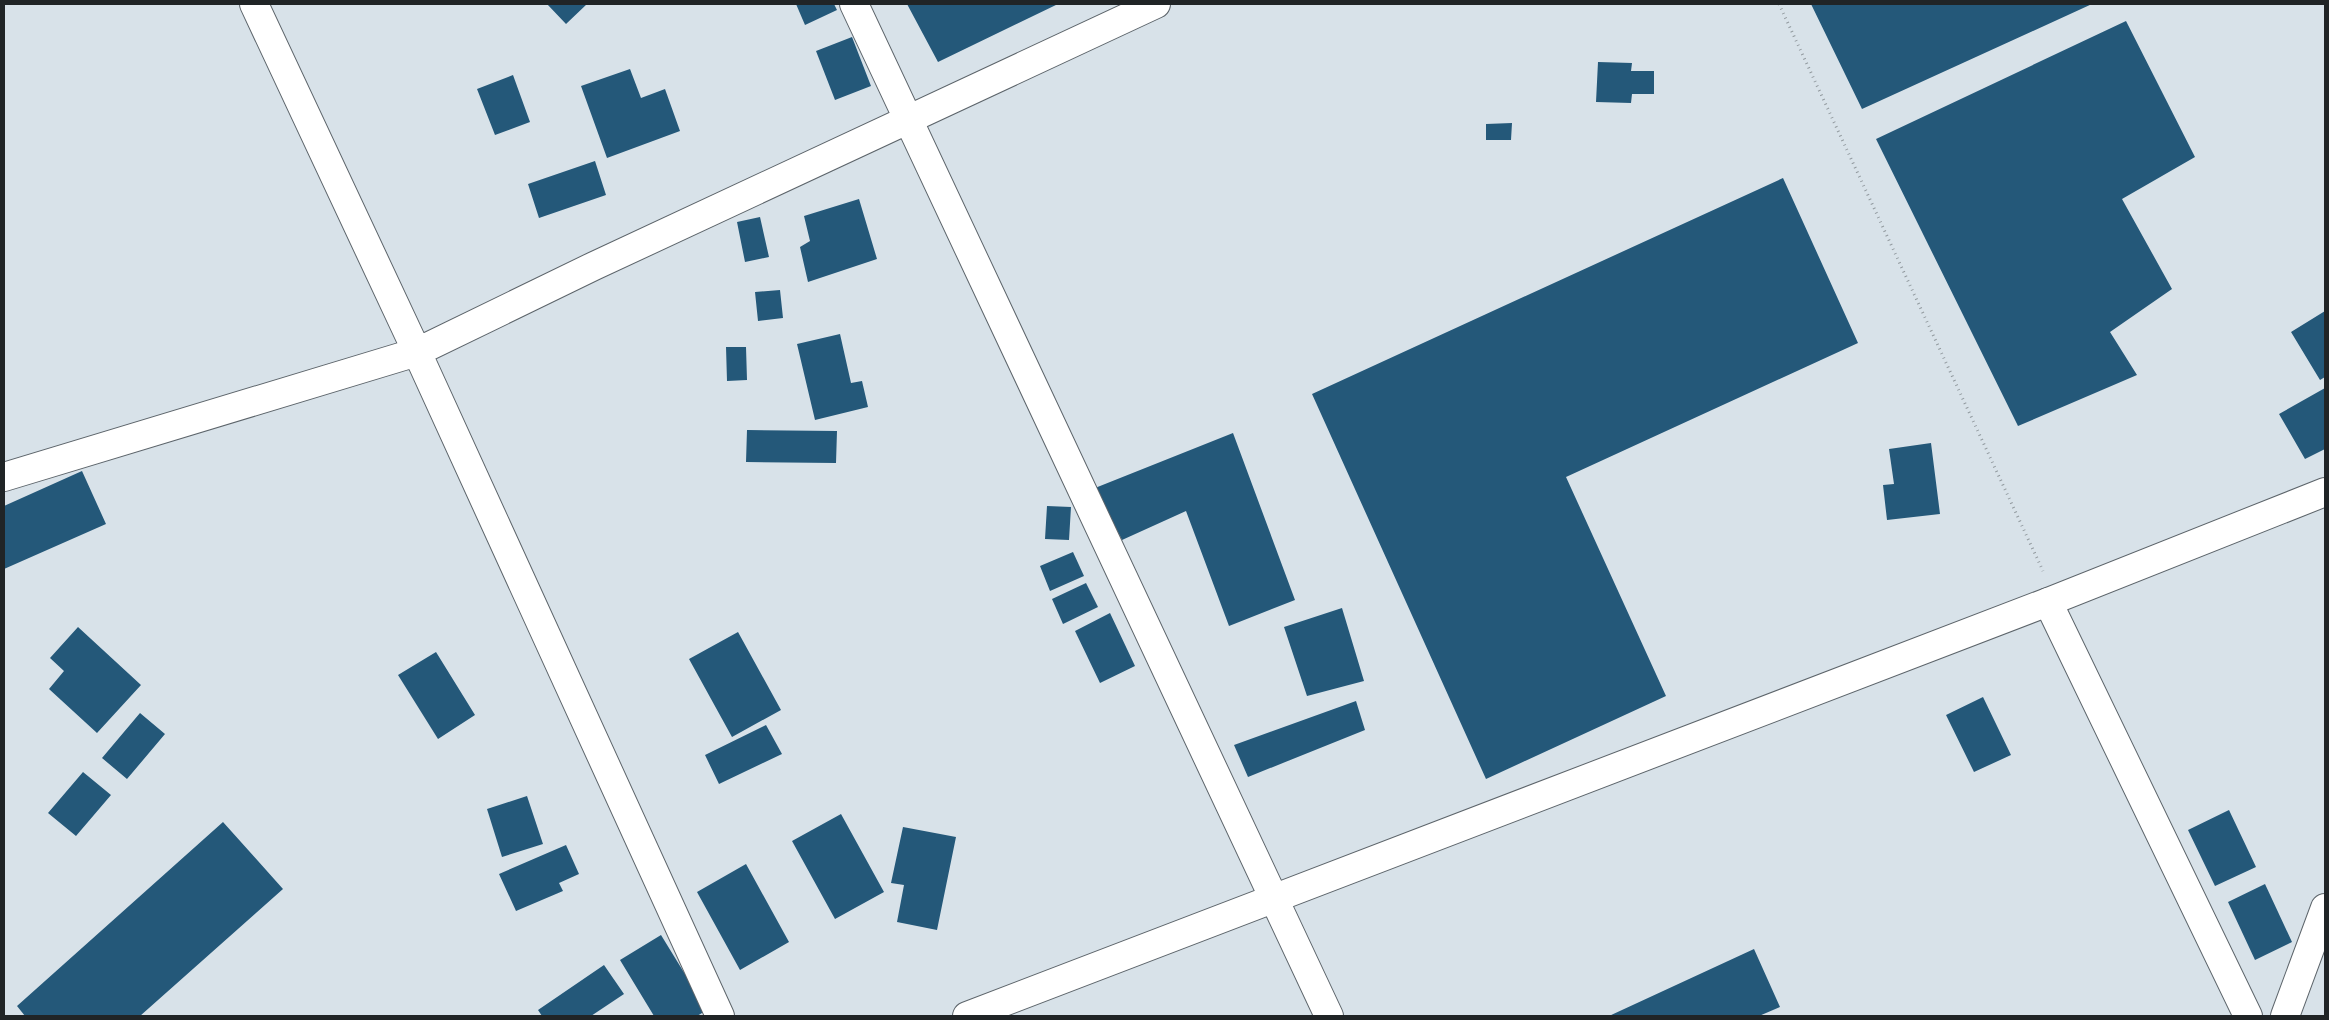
<svg xmlns="http://www.w3.org/2000/svg" width="2329" height="1020" viewBox="0 0 2329 1020" font-family="'Work Sans',sans-serif">
<rect width="100%" height="100%" fill="#d8e2e9"/>
<path fill="#245879" d="M547,4H587L566,24Z
M796,4H834L837,10L805,25Z
M907,4H1058L938,62Z
M1811,4H2092L1862,109Z
M2126,21L2195,157L2122,199L2172,289L2110,332L2137,375L2018,426L1876,139Z
M852,37L871,86L835,100L816,51Z
M1598,62L1632,63L1631,71H1654V94H1632L1631,103L1596,102Z
M630,69L641,98L665,89L680,131L607,158L581,86Z
M513,75L530,122L495,135L477,89Z
M1512,123L1511,140H1486V124Z
M595,161L606,195L539,218L528,184Z
M1783,178L1858,343L1566,477L1666,696L1486,779L1312,394Z
M859,199L877,259L808,282L800,247L810,241L804,216Z
M760,217L769,257L745,262L737,222Z
M780,290L783,318L758,321L755,292Z
M2325,311V377L2320,380L2291,332Z
M840,334L851,383L862,381L868,407L815,420L797,344Z
M726,347H746L747,380L727,381Z
M2325,388V449L2305,459L2279,414Z
M747,430L837,431L836,463L746,462Z
M1233,433L1295,600L1229,626L1186,511L1122,540L1095,488Z
M1931,443L1940,514L1887,520L1883,485L1894,484L1889,449Z
M82,471L106,524L4,569V506Z
M1047,506L1071,507L1069,540L1045,539Z
M1073,552L1084,576L1050,591L1040,566Z
M1086,583L1098,607L1063,624L1052,599Z
M1342,608L1364,681L1307,696L1284,627Z
M1110,613L1135,666L1100,683L1075,631Z
M78,627L141,685L97,733L49,689L64,671L50,658Z
M738,632L781,710L732,737L689,659Z
M436,652L475,715L438,739L398,675Z
M1983,697L2011,755L1974,772L1946,715Z
M1356,701L1365,730L1248,777L1234,745Z
M140,713L165,734L127,779L102,758Z
M766,725L782,754L719,784L705,755Z
M83,772L111,795L76,836L48,813Z
M527,796L543,844L502,857L487,809Z
M2229,810L2256,867L2215,886L2188,830Z
M841,814L884,892L835,919L792,841Z
M223,822L283,889L140,1016H25L17,1006Z
M903,827L956,837L937,930L897,922L904,885L891,883Z
M566,845L579,874L559,883L563,891L516,911L499,874Z
M746,864L789,942L740,970L697,892Z
M2265,884L2292,942L2255,960L2228,902Z
M661,935L707,1010L697,1016H654L620,960Z
M1754,949L1780,1007L1759,1016H1609Z
M604,965L624,994L591,1016H542L538,1010Z"/>
<g fill="none" stroke-linecap="round" stroke-linejoin="round">
<defs>
<path id="minor" d="M254,4L417,352L720,1016
M854,4L1329,1016
M4,477L417,352L594,266L1156,4
M2048,602L2248,1016
M2285,1016L2325,908"/>
<path id="tertiary" d="M967,1016L2048,602L2325,492"/>
</defs>
<use href="#minor" stroke="#5d656b" stroke-width="30"/>
<use href="#tertiary" stroke="#5d656b" stroke-width="30"/>
<path stroke="#939ba0" stroke-width="3" stroke-dasharray="1 4" stroke-linecap="butt" d="M1779,4L2043,571"/>
<use href="#minor" stroke="#fff" stroke-width="28"/>
<use href="#tertiary" stroke="#fff" stroke-width="28"/>
</g>
<rect width="2329" height="1020" fill="none" stroke="#202426" stroke-width="10"/>
</svg>
